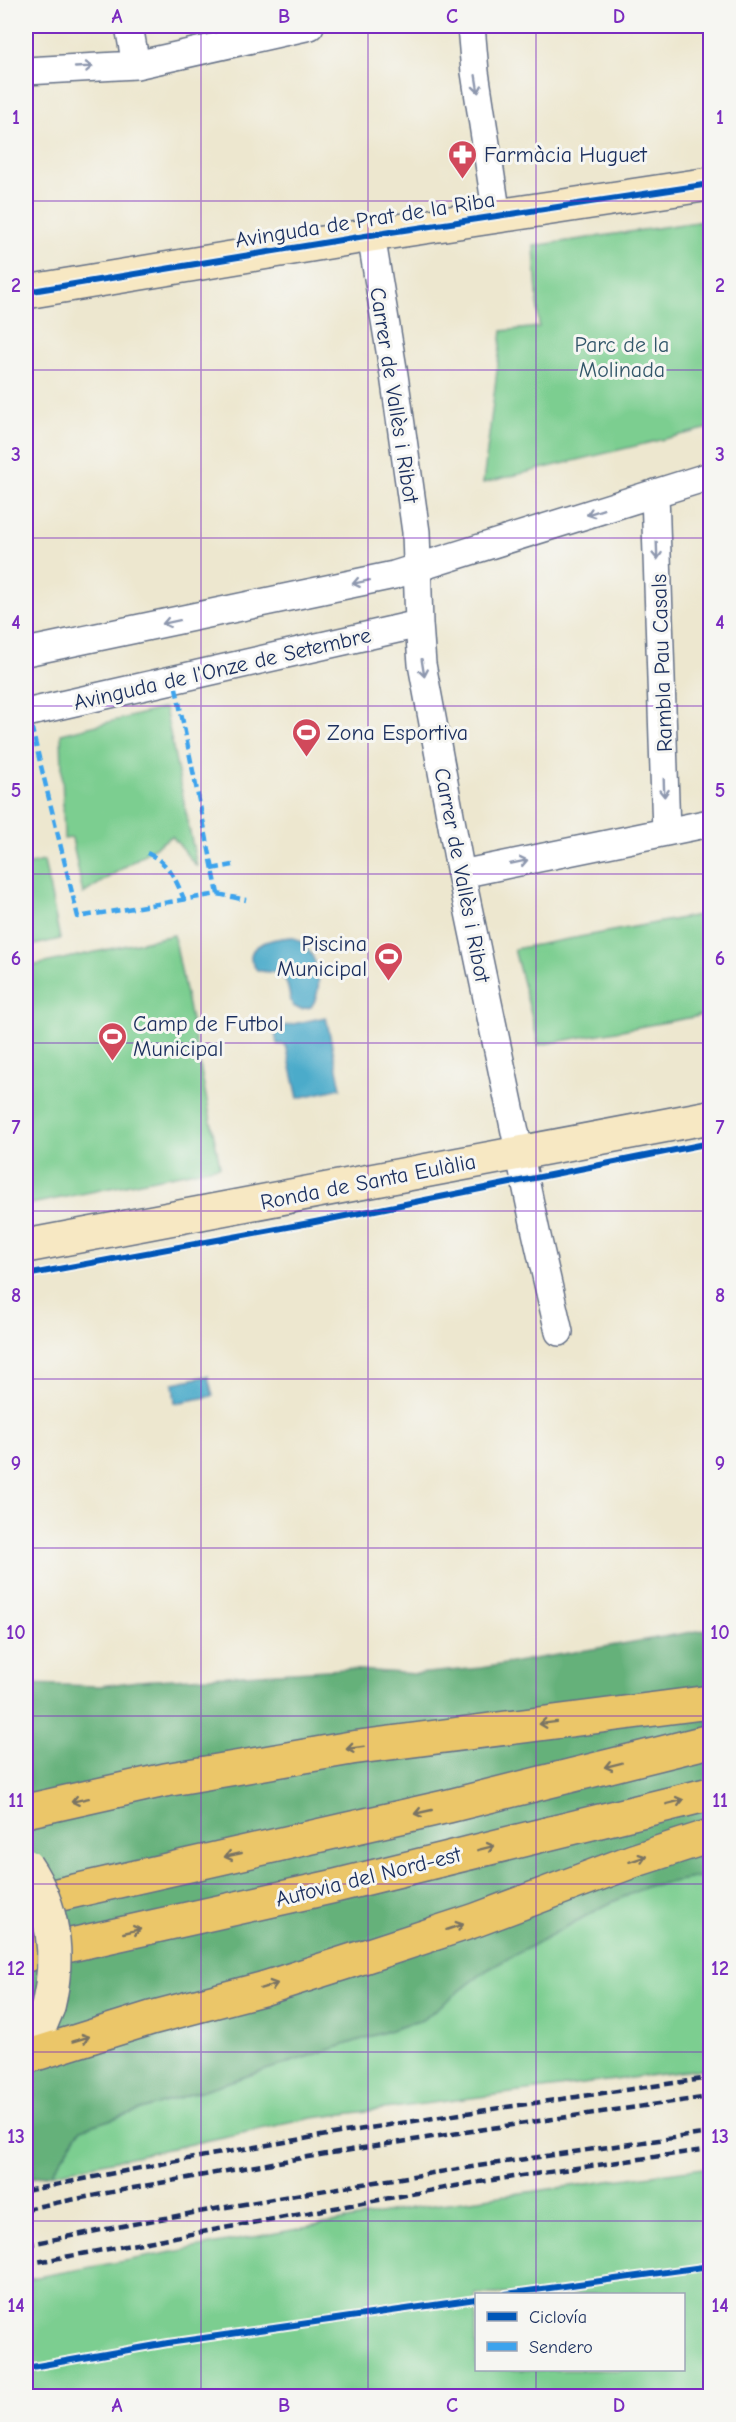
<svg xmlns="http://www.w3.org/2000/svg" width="736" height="2422" viewBox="0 0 736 2422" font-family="'Comic Neue',sans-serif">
<rect width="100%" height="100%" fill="#f6f6f2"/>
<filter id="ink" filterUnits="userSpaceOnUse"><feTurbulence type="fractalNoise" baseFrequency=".0167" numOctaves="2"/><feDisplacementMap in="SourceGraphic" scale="12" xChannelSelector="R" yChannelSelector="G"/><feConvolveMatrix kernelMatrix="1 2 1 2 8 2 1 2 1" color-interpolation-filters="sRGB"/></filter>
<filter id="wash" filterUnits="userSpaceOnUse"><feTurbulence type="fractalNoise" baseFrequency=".008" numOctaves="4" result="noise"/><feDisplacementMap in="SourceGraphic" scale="24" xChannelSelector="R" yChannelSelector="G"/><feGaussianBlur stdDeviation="1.35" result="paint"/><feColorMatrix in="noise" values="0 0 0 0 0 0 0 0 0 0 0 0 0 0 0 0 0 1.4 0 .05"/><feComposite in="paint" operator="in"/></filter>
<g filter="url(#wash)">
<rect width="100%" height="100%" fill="#ede7cf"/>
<path fill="#7cce90" stroke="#4c7e77" stroke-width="1.5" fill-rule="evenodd" d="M710,220V428L483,483L502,331L539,327L534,246Z
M165,708L197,867L172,836L83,894L72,838L64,839L61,734Z
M44,861L60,939L26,947V865Z
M710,913V1014L539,1045L514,949Z
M174,935L220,1166L26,1205V967Z
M710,1875V2068L312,2118L51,2174L81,2129L422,2020L487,1970L606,1905L648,1886Z
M710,2167V2396H26V2279L412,2208ZM476,2294H684V2370H476Z"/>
<path fill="#65b17a" stroke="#40706c" stroke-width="1.5" d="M710,1629V1875L648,1886L606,1905L487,1970L422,2020L81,2129L51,2174L26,2179V1684L100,1686L138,1681L345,1669L416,1674L481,1668Z"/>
<path fill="#4babca" stroke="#336d94" stroke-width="1.5" d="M291,937C316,944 327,986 311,1007C280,1016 297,987 280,975C274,970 264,973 257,970C236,945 275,938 291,937Z
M326,1017L341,1088L298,1098L286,1045L277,1044L274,1028Z
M208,1376L213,1396L175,1403L173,1383Z"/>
</g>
<g filter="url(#ink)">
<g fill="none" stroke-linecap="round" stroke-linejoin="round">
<defs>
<path id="minor" d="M129,26L136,65
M471,26L475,72L497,216
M26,71L136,65L310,26
M371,235L394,375L416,532L419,624L422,664L461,874L536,1232L559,1332
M655,493L666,832
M26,652L394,575L710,476
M26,713L419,624
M461,874L710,823"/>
<path id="secondary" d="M26,292L371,235L710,184
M26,1246L710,1117
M26,2049L41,2024L48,2007"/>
<path id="motorway" d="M26,1811L165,1780L351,1748L710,1702
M26,1902L449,1806L710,1741
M26,1955L331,1887L710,1794
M26,2057L151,2018L262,1989L366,1956L476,1920L633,1861L710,1836"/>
</defs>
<use href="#minor" stroke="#646f86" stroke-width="30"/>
<use href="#secondary" stroke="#646f86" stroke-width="36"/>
<use href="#motorway" stroke="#646f86" stroke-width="36"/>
<use href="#minor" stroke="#fff" stroke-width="27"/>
<use href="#secondary" stroke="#f7e8c3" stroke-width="33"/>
<use href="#motorway" stroke="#ebc669" stroke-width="33"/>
<path stroke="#1b2f5e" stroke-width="4.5" stroke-dasharray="9 4.5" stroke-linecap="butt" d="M26,2191C252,2143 481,2110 710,2078
M26,2209C252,2163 481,2128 710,2097
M26,2245C252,2199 481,2164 710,2133
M26,2264L472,2183L710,2149"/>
<defs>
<path id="secondary-bridge" d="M26,1866C55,1909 60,1956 48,2007"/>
</defs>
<use href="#secondary-bridge" stroke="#646f86" stroke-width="36" stroke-linecap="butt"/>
<use href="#secondary-bridge" stroke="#f7e8c3" stroke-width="33"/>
<path stroke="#3da3ed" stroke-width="4.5" stroke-dasharray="9 4.5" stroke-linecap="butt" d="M28,713L78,917L218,894L174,678
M147,853C169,863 175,878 184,899
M212,869L233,865
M218,894L246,900"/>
<defs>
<path id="cycleway" d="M26,292L371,235L710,184
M26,1275L315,1222L710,1143
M506,2294L710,2266
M26,2368L168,2343L476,2299"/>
</defs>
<use href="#cycleway" stroke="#f6f6f2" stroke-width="10"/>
<use href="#cycleway" stroke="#0057b8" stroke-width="6"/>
</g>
<defs><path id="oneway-shaft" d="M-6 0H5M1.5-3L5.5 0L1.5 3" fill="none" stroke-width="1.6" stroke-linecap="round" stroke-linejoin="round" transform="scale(1.5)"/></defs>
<g stroke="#8d97ae">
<use href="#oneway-shaft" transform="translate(84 67) rotate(-3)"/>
<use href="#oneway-shaft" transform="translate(477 84) rotate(81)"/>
<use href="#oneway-shaft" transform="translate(595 512) rotate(162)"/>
<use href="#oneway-shaft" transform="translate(657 551) rotate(88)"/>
<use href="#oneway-shaft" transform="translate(361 582) rotate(168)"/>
<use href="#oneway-shaft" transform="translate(171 622) rotate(168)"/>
<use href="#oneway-shaft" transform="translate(423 668) rotate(81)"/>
<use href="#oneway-shaft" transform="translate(664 788) rotate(88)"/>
<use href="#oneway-shaft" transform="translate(519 862) rotate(-12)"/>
</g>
<g stroke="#797363">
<use href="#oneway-shaft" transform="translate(548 1723) rotate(173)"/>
<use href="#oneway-shaft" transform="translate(355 1748) rotate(172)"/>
<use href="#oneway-shaft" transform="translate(613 1765) rotate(166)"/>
<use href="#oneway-shaft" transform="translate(80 1800) rotate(168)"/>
<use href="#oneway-shaft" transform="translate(675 1802) rotate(-14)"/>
<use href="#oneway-shaft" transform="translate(423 1812) rotate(167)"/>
<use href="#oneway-shaft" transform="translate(486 1848) rotate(-14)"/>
<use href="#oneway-shaft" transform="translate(233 1855) rotate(167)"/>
<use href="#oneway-shaft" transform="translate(638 1859) rotate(-18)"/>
<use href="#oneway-shaft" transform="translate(455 1927) rotate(-18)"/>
<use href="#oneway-shaft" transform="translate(132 1931) rotate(-13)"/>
<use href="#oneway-shaft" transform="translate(269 1986) rotate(-17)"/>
<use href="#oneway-shaft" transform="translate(81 2039) rotate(-17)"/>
</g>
</g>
<path fill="none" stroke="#7b2cbf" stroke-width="1.5" stroke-opacity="0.55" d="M201,26V2396M368,26V2396M536,26V2294M26,201H710M26,370H710M26,538H710M26,706H710M26,874H710M26,1043H710M26,1211H710M26,1379H710M26,1548H710M26,1716H710M26,1884H710M26,2052H710M26,2221H710M536,2370V2396"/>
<defs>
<symbol id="pharmacy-pin" viewBox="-11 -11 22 30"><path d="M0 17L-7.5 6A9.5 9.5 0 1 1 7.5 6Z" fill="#d1495b" stroke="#f6f6f2"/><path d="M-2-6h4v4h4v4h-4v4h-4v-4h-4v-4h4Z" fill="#fff"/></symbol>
<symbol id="stadium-pin" viewBox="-11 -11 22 30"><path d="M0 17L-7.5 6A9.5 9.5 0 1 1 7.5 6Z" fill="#d1495b" stroke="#f6f6f2"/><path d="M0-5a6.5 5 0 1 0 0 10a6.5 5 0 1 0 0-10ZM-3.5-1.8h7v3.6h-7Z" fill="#fff"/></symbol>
</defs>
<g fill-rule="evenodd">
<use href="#pharmacy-pin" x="446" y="138" width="33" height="45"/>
<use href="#stadium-pin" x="290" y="716" width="33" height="45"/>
<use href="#stadium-pin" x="372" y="940" width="33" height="45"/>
<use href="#stadium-pin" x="96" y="1020" width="33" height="45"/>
</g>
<g text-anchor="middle" stroke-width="6" stroke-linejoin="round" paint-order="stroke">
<g font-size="22" fill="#1b2f5e" stroke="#f6f6f2" text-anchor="start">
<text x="484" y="162">Farmàcia Huguet</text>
<text x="327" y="740">Zona Esportiva</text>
<text x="367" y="951" text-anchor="end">Piscina<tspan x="367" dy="25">Municipal</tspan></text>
<text x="133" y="1031">Camp de Futbol<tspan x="133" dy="25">Municipal</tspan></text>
</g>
<g font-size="22" fill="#1b2f5e" stroke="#f6f6f2">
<text transform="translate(365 219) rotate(-9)" y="8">Avinguda de Prat de la Riba</text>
<text transform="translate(395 395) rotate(81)" y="8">Carrer de Vallès i Ribot</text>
<text transform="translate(661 663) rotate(-92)" y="8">Rambla Pau Casals</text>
<text transform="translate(222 668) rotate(-13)" y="8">Avinguda de l'Onze de Setembre</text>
<text transform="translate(463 875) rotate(79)" y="8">Carrer de Vallès i Ribot</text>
<text transform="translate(368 1181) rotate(-11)" y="8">Ronda de Santa Eulàlia</text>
<text transform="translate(368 1876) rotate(-14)" y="8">Autovia del Nord-est</text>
</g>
<g font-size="22" fill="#33576a" stroke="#f6f6f2">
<text x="622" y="352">Parc de la<tspan x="622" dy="25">Molinada</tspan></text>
</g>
</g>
<rect width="736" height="2422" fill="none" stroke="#f6f6f2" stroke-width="66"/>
<rect x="475" y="2293" width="210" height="78" fill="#f6f6f2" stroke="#9ea6b7" stroke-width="1.5"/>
<rect x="487" y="2312" width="30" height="9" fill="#0057b8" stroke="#9ea6b7" stroke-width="1.5"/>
<text x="529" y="2323" font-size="18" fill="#1b2f5e">Ciclovía</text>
<rect x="487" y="2342" width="30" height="9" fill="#3da3ed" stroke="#9ea6b7" stroke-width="1.5"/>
<text x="529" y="2353" font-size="18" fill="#1b2f5e">Sendero</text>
<rect x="33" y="33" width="670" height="2356" fill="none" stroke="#7b2cbf" stroke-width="2"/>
<g font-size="20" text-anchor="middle" font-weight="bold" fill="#7b2cbf">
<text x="117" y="23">A</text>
<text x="284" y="23">B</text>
<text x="452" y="23">C</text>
<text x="619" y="23">D</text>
<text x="16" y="124">1</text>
<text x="720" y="124">1</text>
<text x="16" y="292">2</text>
<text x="720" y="292">2</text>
<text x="16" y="461">3</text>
<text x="720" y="461">3</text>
<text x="16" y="629">4</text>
<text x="720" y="629">4</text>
<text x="16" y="797">5</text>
<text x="720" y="797">5</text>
<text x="16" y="965">6</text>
<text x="720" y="965">6</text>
<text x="16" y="1134">7</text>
<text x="720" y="1134">7</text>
<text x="16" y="1302">8</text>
<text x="720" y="1302">8</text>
<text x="16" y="1470">9</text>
<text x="720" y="1470">9</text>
<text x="16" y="1639">10</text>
<text x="720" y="1639">10</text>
<text x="16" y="1807">11</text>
<text x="720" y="1807">11</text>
<text x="16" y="1975">12</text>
<text x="720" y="1975">12</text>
<text x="16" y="2143">13</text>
<text x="720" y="2143">13</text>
<text x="16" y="2312">14</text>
<text x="720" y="2312">14</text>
<text x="117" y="2412">A</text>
<text x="284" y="2412">B</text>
<text x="452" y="2412">C</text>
<text x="619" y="2412">D</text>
</g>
</svg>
